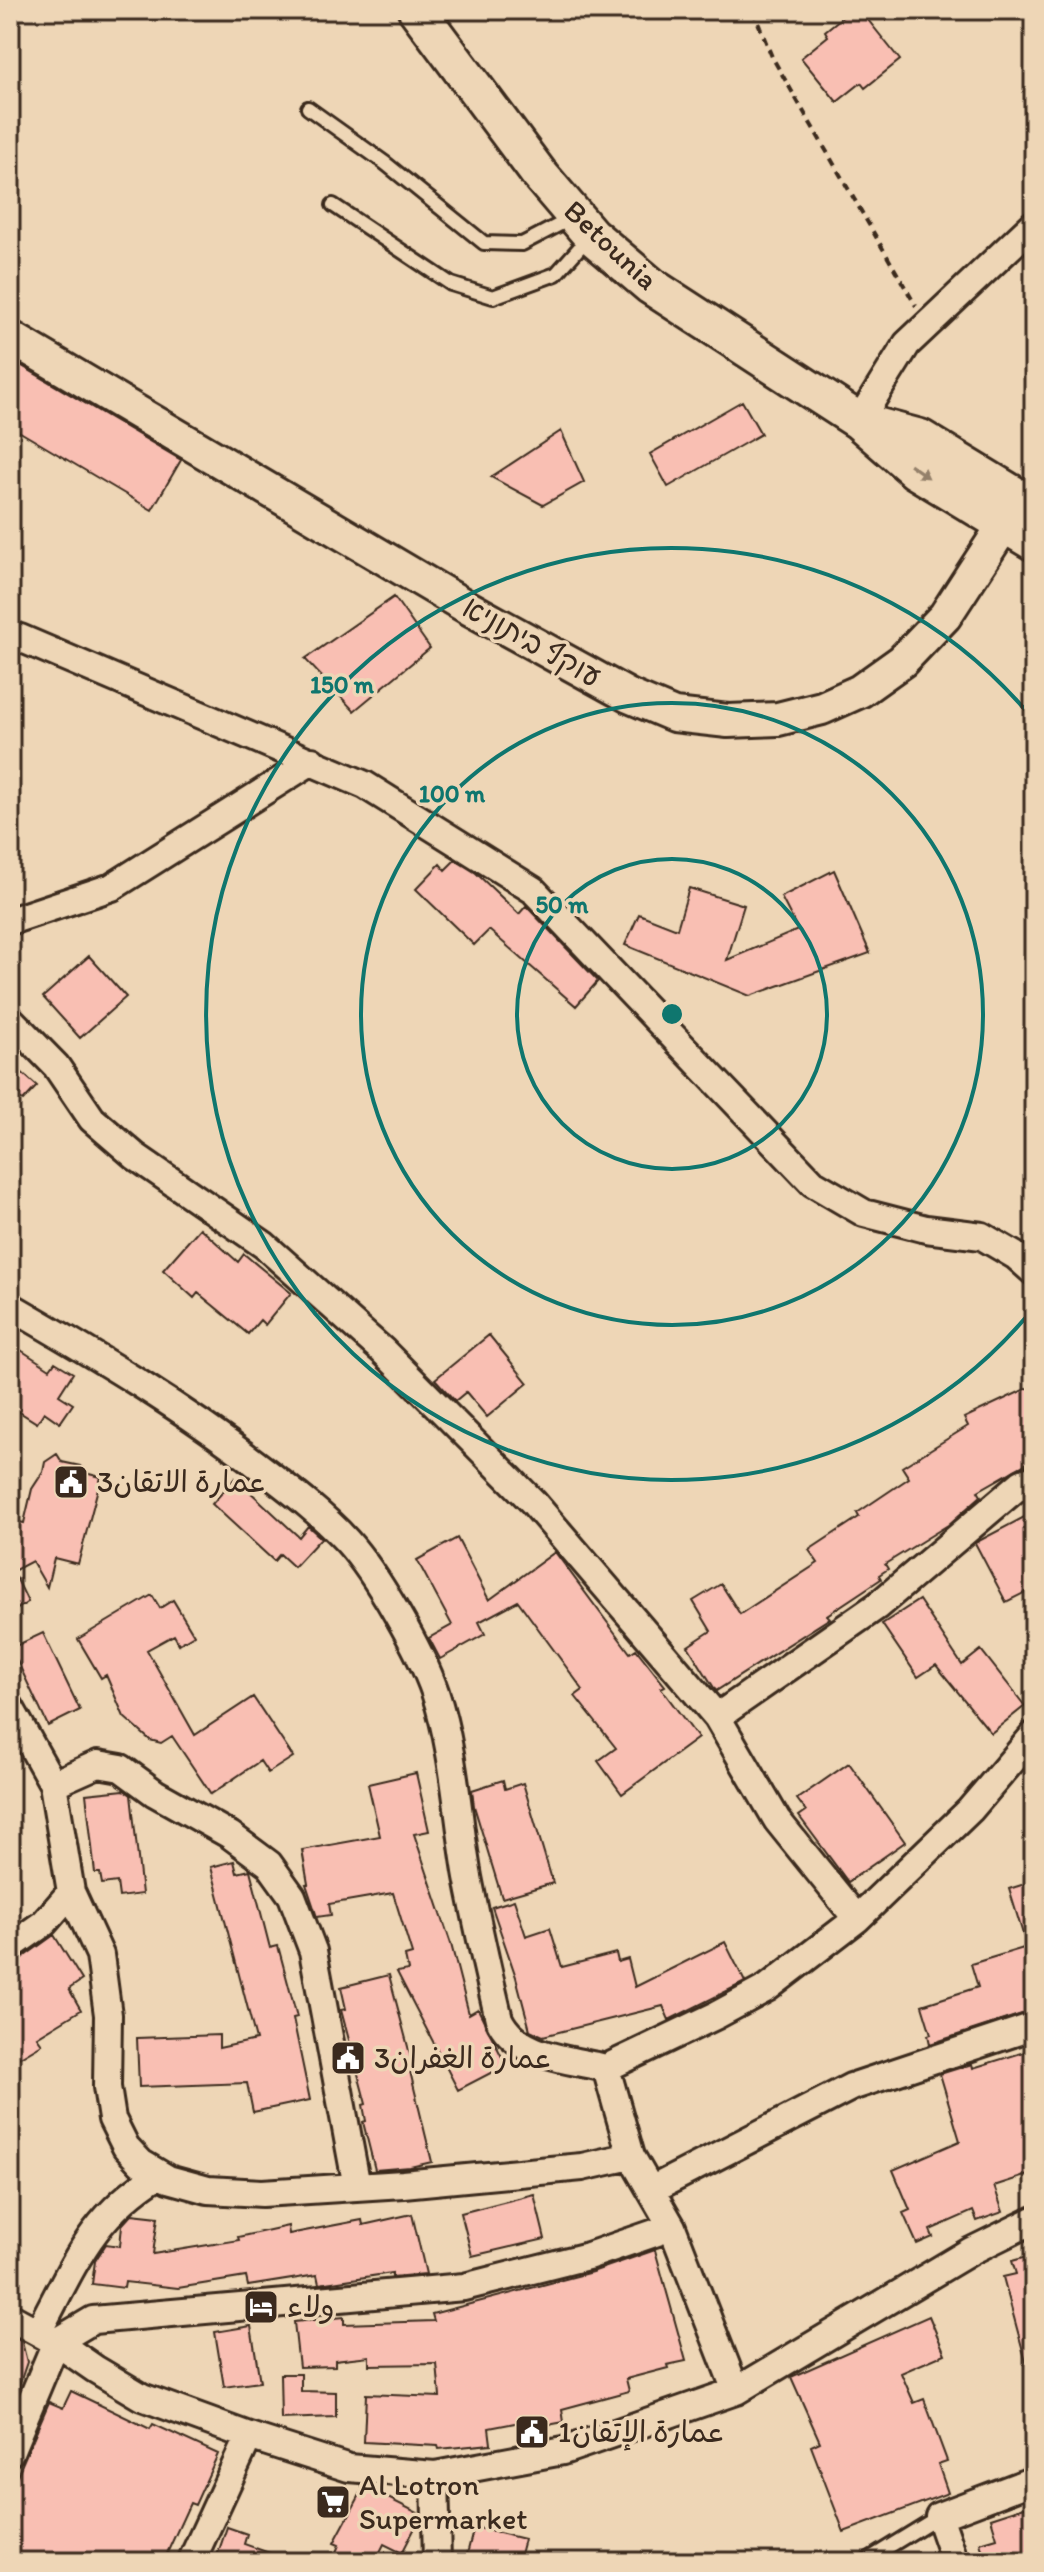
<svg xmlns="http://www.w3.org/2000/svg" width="1044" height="2572" viewBox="0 0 1044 2572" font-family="Itim,'Playpen Sans Arabic','Playpen Sans Hebrew',sans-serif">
<rect width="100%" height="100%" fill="#eed6b6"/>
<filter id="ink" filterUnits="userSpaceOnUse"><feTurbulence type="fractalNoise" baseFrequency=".0125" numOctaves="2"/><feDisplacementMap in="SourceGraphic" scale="16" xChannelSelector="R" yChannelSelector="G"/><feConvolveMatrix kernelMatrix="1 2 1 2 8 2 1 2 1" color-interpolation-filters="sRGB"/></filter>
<g filter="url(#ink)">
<path fill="#f9bfb3" stroke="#3b2a1e" stroke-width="2" d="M851,10H860L900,60L865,88L861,83L837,102L801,58L828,36L825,31Z
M10,359L181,460L152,510L10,426Z
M742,401L761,434L668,487L650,454Z
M561,431L584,482L543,505L491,477Z
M394,597L430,648L354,711L305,659Z
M455,860L476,873L519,914L526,906L598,981L576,1006L489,930L474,945L416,889L440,864L445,870Z
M834,870L870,953L750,996L625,945L639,914L677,929L689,888L744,905L727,960L798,930L781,897Z
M89,956L126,997L80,1038L43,997Z
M10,1062L37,1086L23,1101L20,1099L10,1110Z
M200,1228L238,1262L244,1254L291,1293L265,1325L260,1320L248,1334L198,1293L194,1298L163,1270Z
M489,1335L528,1383L487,1417L466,1392L455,1401L435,1379Z
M10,1343L50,1369L55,1362L73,1373L59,1395L73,1404L60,1423L44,1412L37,1423L10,1406Z
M1034,1385V1459L978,1491L981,1496L948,1525L885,1564L888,1569L879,1575L881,1579L827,1615L830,1618L716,1691L688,1646L711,1631L693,1601L721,1584L740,1614L818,1563L809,1550L859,1517L857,1513L909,1478L902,1467L968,1426L964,1418Z
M57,1454L62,1462L80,1466L85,1473L101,1477L78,1564L54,1558L47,1587L32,1561L13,1571L28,1602L10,1614V1520L24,1523L32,1489L43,1472L45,1462Z
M235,1478L299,1537L308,1526L321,1538L294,1567L280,1554L274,1561L212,1504Z
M1034,1512V1588L1006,1602L975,1543Z
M457,1538L489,1600L555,1552L630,1653L636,1649L665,1686L661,1688L698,1738L622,1794L598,1761L616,1748L575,1696L583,1690L518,1601L479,1622L485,1634L440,1659L429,1638L452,1625L417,1560Z
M152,1595L160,1608L173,1600L194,1635L179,1644L174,1635L147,1650L195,1735L253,1697L293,1757L268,1773L260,1761L211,1794L172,1736L161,1743L150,1740L124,1717L106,1675L101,1678L78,1639Z
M919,1600L962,1665L981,1650L1025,1706L991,1733L936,1665L918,1677L882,1624Z
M43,1633L80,1710L48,1726L11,1648Z
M849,1763L905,1842L848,1882L799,1816L806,1811L797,1799Z
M416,1773L429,1831L414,1834L451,1944L469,2014L478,2009L506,2065L458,2090L397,1972L408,1970L405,1956L412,1954L393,1893L329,1904L331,1915L317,1917L306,1884H308L302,1850L380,1836L368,1784Z
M503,1780L505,1789L523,1783L553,1883L502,1898L474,1806L472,1790Z
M124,1790L131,1795L142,1894L119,1897L117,1882L102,1884L100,1873H95L86,1794Z
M234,1861L237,1873L250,1870L270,1948L278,1946L297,2017L293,2018L310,2100L253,2112L247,2083L139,2087L137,2038L219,2035V2048L256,2040L211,1867Z
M1034,1881V2010L930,2044L928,2035L931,2034L922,2005L978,1987L971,1964L1027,1947L1009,1889Z
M514,1900L526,1936L550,1928L562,1967L616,1953L618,1962L628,1959L635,1987L725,1942L745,1982L669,2020L663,2006L543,2036L530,2030L516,1977L492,1907Z
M54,1935L82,1980L69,1989L81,2010L37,2037L42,2044L10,2063V1963L19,1960Z
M389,1975L412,2062L408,2063L432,2162L410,2167L375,2170L363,2122L366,2121L363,2105L366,2104L341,2010L346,2009L341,1987Z
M1034,2049V2173L994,2186L1003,2212L977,2221L973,2211L930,2230L933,2237L917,2244L903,2213L910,2210L893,2170L960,2141L940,2074L972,2064L973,2068Z
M534,2194L545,2239L472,2256L461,2213Z
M132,2214L158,2217L153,2254L239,2240L238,2237L288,2226L289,2234L362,2220L363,2225L412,2214L426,2274L392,2277V2273L319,2284L317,2275L248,2286L246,2277L178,2288L125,2282L124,2288L92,2284L95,2261L106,2244L120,2246L122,2225Z
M655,2250L686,2361L667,2365L668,2368L626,2379L629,2391L562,2409L564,2422L532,2428L531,2420L489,2428L491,2444L439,2449L438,2446L364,2442L366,2394L440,2397L437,2364L369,2365V2356L335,2360V2366L299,2367L294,2322L344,2317V2324L434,2321L432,2314L592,2272Z
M1034,2255V2372L1029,2373L1003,2277L1016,2274L1012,2261Z
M929,2316L945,2354L901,2373L914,2403L924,2399L947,2461L938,2464L948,2493L844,2532L811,2446L820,2442L791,2377Z
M251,2326L260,2382L224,2387L215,2332Z
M10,2335L22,2342L27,2362L13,2403H10Z
M280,2374H301V2391L336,2392V2417L281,2419Z
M71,2391L150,2429L153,2424L218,2454L195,2505L190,2503L163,2562H10V2492L49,2402L63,2408Z
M362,2485L420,2514V2518L402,2553L384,2544L375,2562H332L339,2545L334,2543L362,2491Z
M1034,2504V2562H986L980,2543L997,2538L991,2518Z
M227,2527L247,2534L244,2544L289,2560V2562H215Z
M474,2527L524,2539L518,2562H465Z"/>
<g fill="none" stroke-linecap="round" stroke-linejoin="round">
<defs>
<path id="service" d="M308,108L385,163L484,243L522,244L572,218
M333,205L451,284L493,297L556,274L589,237
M864,2562L939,2516"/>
<path id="minor" d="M859,421L907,344L1034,224
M10,636L20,638L365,785L533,890L813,1183L864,1213L926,1229L982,1236L1016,1256L1034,1272
M10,921L112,887L312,761
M10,1019L56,1066L92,1119L135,1156L264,1245L383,1351L533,1502L717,1717L777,1820L857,1919
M10,1306C98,1357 184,1408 264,1470C293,1492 322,1514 347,1541C376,1573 421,1651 435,1692C455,1753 457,1815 468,1877C477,1924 488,1972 499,2019C517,2057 568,2059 606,2068L631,2156L672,2227L736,2391
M10,1707L53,1784L71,1892L100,1955L108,2015L107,2087L112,2119L126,2147L141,2163L168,2179L208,2190L262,2193L403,2184L582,2167L631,2156
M717,1717L877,1606L1022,1483L1034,1479
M53,1784L98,1764L121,1768L155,1793L230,1835L269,1864L292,1896L313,1951L357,2187
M10,1947L44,1923L71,1892
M606,2068L717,2015L767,1988L857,1919L970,1810L1034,1735
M651,2190L851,2087L1034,2026
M10,2317L56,2342L95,2369L142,2397L249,2436L349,2468L435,2475L563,2451L736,2391L971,2251L1034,2220
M38,2332C74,2265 91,2216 159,2174
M10,2452L56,2342L93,2320L464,2287L588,2256L672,2227
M435,2475L437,2562
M191,2562L249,2436
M955,2562L939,2516L1034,2480"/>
<path id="tertiary" d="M10,337L467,607L629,696L674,715L728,721L778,719L822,708L860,691L902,661L945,616L1017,505"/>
<path id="secondary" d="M417,10L539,174L591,235L651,286L859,421L915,470L1034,542
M868,424L920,438L1034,507"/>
</defs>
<use href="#service" stroke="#3b2a1e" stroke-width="18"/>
<use href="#minor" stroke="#3b2a1e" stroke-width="32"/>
<use href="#tertiary" stroke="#3b2a1e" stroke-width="38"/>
<use href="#secondary" stroke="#3b2a1e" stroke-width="42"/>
<path stroke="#3b2a1e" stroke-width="4" stroke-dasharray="8 6" stroke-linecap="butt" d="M753,10L772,57L916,306"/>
<use href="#service" stroke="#eed6b6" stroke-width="12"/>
<use href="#minor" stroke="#eed6b6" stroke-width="26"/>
<use href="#tertiary" stroke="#eed6b6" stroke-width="32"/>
<use href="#secondary" stroke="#eed6b6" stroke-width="36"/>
</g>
<defs><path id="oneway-solid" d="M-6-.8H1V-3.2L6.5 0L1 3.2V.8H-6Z" transform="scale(2)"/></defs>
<use fill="#94806a" href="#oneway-solid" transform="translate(919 471) rotate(35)"/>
</g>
<g fill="none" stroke="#0f766e" stroke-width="4">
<circle cx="672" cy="1014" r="155"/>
<circle cx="672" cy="1014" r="311"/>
<path d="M1032 1310A466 466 0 1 1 1032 718"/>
</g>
<defs>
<symbol id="civic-square" viewBox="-11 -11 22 22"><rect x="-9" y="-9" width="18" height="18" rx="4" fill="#3b2a1e" stroke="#eed6b6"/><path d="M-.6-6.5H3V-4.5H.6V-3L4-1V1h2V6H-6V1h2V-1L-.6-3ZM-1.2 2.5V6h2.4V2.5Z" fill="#fff"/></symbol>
<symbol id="hotel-square" viewBox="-11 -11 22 22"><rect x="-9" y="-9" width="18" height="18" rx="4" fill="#3b2a1e" stroke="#eed6b6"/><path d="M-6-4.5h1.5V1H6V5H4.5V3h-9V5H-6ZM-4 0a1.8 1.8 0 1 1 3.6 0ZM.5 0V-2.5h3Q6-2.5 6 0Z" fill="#fff"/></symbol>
<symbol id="supermarket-square" viewBox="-11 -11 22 22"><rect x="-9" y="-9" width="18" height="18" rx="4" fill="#3b2a1e" stroke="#eed6b6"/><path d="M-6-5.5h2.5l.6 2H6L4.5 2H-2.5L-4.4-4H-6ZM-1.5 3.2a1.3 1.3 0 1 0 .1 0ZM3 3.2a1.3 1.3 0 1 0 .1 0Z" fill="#fff"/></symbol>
</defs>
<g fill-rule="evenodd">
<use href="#civic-square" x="51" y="1462" width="40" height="40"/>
<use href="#civic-square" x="328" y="2038" width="40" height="40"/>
<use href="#hotel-square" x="241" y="2287" width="40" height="40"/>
<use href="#civic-square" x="512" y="2412" width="40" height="40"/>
<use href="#supermarket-square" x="313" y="2482" width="40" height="40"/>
</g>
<g text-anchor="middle" stroke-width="7" stroke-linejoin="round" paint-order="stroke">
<g font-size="30" fill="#3b2a1e" stroke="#eed6b6">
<text transform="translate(611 245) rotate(43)" y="10">Betounia</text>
<text transform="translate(532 642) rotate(29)" y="10">עוקף ביתוניא</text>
</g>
<g font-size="30" fill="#3b2a1e" stroke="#eed6b6" text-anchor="start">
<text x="97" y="1492">عمارة الاتقان3</text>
<text x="374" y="2068">عمارة الغفران3</text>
<text x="287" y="2317">ولاء</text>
<text x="558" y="2442">عمارة الإتقان1</text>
<text x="359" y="2495">Al Lotron<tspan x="359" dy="34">Supermarket</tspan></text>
</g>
</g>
<circle cx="672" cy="1014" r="12" fill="#0f766e" stroke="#eed6b6" stroke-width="4"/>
<g font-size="24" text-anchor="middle" font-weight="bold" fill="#0f766e" stroke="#eed6b6" stroke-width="7" stroke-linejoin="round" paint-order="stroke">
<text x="342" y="693">150 m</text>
<text x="452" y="802">100 m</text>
<text x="562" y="913">50 m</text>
</g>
<rect width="1044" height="2572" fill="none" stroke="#eed6b6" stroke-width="40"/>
<rect x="20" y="20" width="1004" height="2532" fill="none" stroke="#3b2a1e" stroke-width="3" filter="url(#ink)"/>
</svg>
